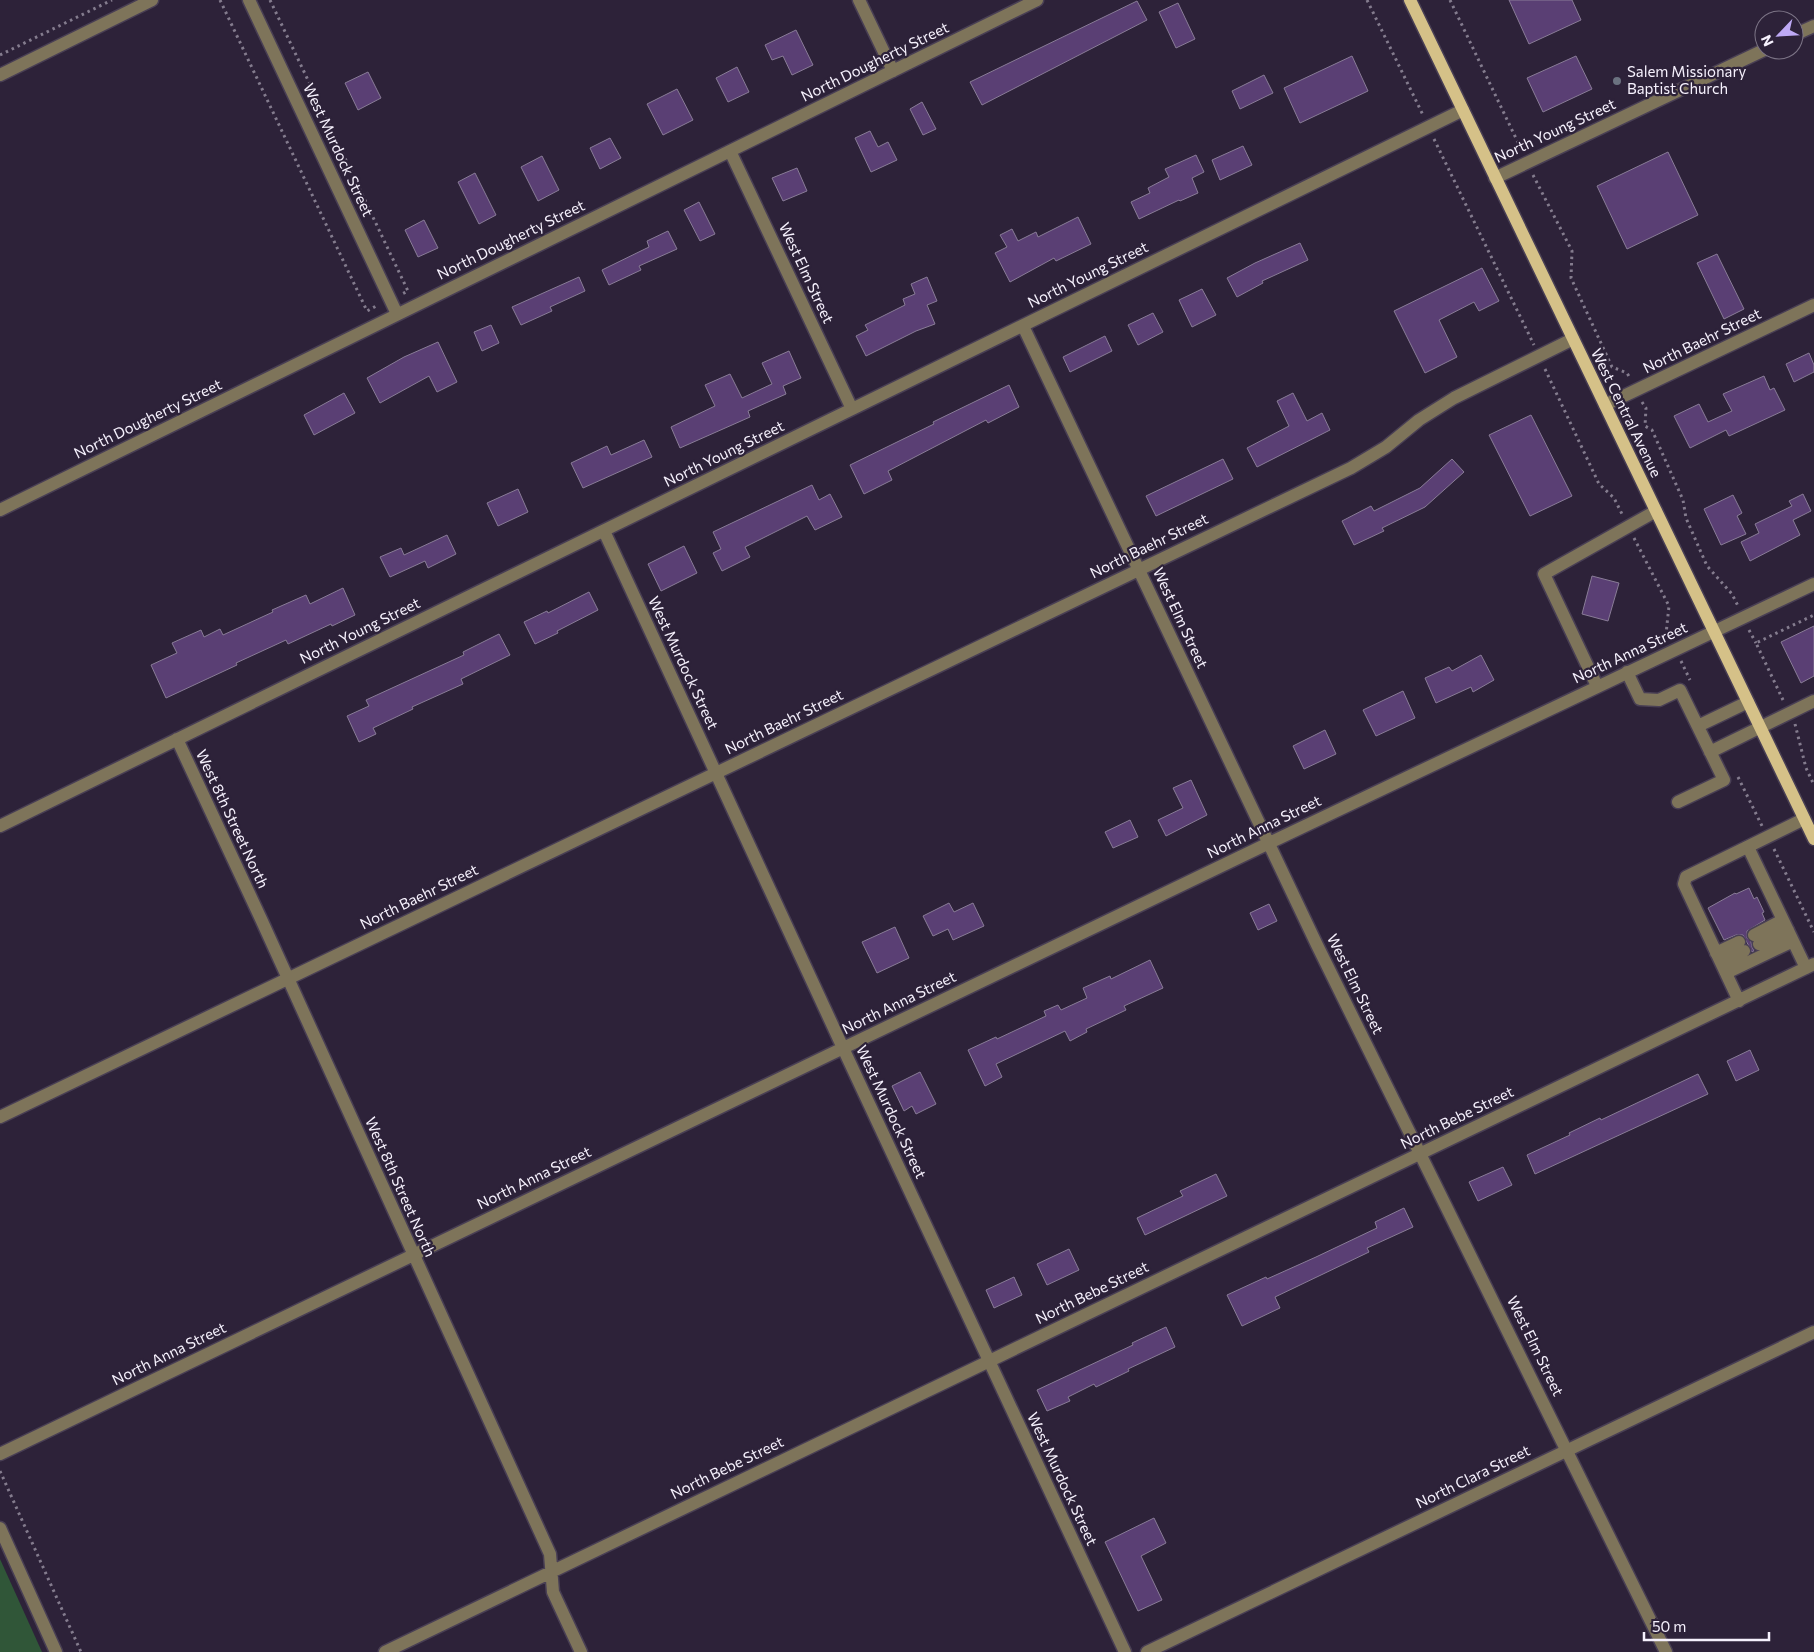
<svg xmlns="http://www.w3.org/2000/svg" width="1814" height="1652" viewBox="0 0 1814 1652" font-family="Commissioner,sans-serif">
<rect width="100%" height="100%" fill="#2d2239"/>
<path fill="#305638" d="M0,1559L42,1652H0Z"/>
<path fill="#5a3f74" stroke="#897c97" d="M1509,0H1572L1581,20L1529,44Z
M1137,1L1147,20L982,105L970,82Z
M1178,3L1195,39L1176,48L1159,12Z
M796,30L813,65L792,75L783,56L772,60L765,45Z
M1352,56L1368,91L1300,123L1284,88Z
M1576,56L1592,89L1543,112L1527,78Z
M737,67L749,92L728,102L716,78Z
M368,72L381,98L358,110L345,83Z
M1264,75L1273,93L1240,109L1232,91Z
M677,89L693,120L663,135L647,104Z
M922,102L936,129L923,135L910,109Z
M870,131L878,147L888,142L897,160L871,172L855,138Z
M610,138L621,158L600,169L590,148Z
M1243,146L1252,165L1220,180L1212,160Z
M1668,152L1698,215L1627,249L1597,186Z
M1196,155L1204,172L1192,178L1198,193L1180,201L1179,200L1139,219L1131,202L1150,193L1148,188L1169,177L1165,169Z
M542,156L559,190L538,201L521,167Z
M797,168L807,191L783,201L772,178Z
M475,173L496,215L479,224L458,182Z
M699,202L715,234L700,241L684,210Z
M1078,217L1091,244L1056,261L1054,258L1010,282L995,253L1007,247L1000,235L1012,229L1018,241L1036,232L1038,237Z
M424,220L438,248L418,257L405,230Z
M668,231L677,249L639,266L641,270L609,285L602,270L649,247L647,241Z
M1300,243L1308,260L1262,281L1263,283L1237,297L1227,278L1255,263Z
M1717,254L1744,309L1724,319L1697,263Z
M1482,268L1499,301L1479,311L1474,302L1439,320L1457,357L1425,373L1394,311Z
M579,277L585,291L550,307L552,311L521,325L512,307Z
M927,277L937,301L927,305L935,324L916,331L866,356L856,336L868,330L865,325L905,305L903,299L915,294L911,284Z
M1202,289L1216,315L1192,327L1179,300Z
M1153,313L1163,332L1138,345L1128,325Z
M491,325L499,343L482,351L474,332Z
M1105,336L1112,351L1070,372L1063,357Z
M438,342L457,382L437,392L429,376L380,403L367,378L404,357Z
M789,351L801,378L783,386L786,394L748,411L750,417L680,448L671,427L715,406L705,385L730,374L742,398L772,384L762,363Z
M1809,353L1814,365V372L1794,382L1786,364Z
M1764,376L1770,390L1774,388L1785,410L1729,436L1726,430L1690,448L1674,416L1699,404L1708,422L1732,411L1723,394Z
M1009,385L1019,407L988,423L986,420L888,471L892,480L864,494L850,465L934,424L933,422Z
M344,393L355,413L314,435L304,415Z
M1293,393L1307,421L1322,413L1330,430L1257,467L1247,448L1289,426L1277,401Z
M1531,415L1572,496L1530,516L1489,435Z
M644,440L652,457L583,488L571,463L607,446L611,455Z
M1223,459L1233,479L1156,516L1146,496Z
M1452,459L1464,472L1425,507L1382,528L1384,531L1354,545L1342,521L1371,506L1374,511L1420,488Z
M812,485L819,500L830,494L842,517L815,530L807,516L745,547L750,557L722,571L713,553L721,549L713,532Z
M518,489L528,512L498,526L487,503Z
M1803,494L1811,511L1793,520L1800,535L1750,561L1741,542L1759,533L1755,524L1792,506L1789,501Z
M1733,495L1742,513L1737,516L1746,534L1721,545L1704,509Z
M447,535L456,554L428,568L425,561L390,577L380,557L401,548L404,555Z
M684,546L697,573L661,591L648,564Z
M1592,576L1619,583L1608,621L1582,614Z
M343,588L355,615L332,626L331,624L288,644L286,640L236,663L237,665L166,698L151,665L177,653L172,643L201,630L204,637L220,629L223,635L273,612L272,610L306,595L310,604Z
M589,592L598,610L557,631L558,633L535,644L524,622L547,611L548,613Z
M1814,626V676L1801,683L1781,642Z
M499,634L510,655L461,679L463,684L412,707L413,709L373,728L376,734L359,742L347,716L369,706L366,700L464,655L463,652Z
M1481,655L1494,680L1473,692L1471,687L1436,703L1425,678L1449,667L1452,671Z
M1403,691L1415,718L1376,736L1363,710Z
M1325,730L1336,754L1304,769L1293,746Z
M1191,780L1207,815L1166,836L1158,820L1183,808L1173,788Z
M1130,820L1138,837L1113,848L1105,832Z
M1749,888L1754,899L1757,897L1764,912L1762,913L1765,920L1747,931V938L1751,942L1752,947L1754,951L1752,952L1743,935H1736L1724,940L1708,908L1735,893L1736,894Z
M949,903L954,912L973,903L984,926L953,940L948,929L933,936L923,916Z
M1269,904L1277,921L1258,930L1250,913Z
M895,927L909,958L877,973L862,942Z
M1150,960L1163,988L1124,1006L1126,1010L1086,1029L1087,1032L1070,1041L1065,1031L996,1064L1002,1077L985,1086L968,1050L996,1037L997,1039L1046,1016L1044,1011L1058,1005L1061,1010L1087,998L1083,988L1110,976L1111,979Z
M1750,1050L1759,1070L1736,1081L1727,1061Z
M920,1072L936,1104L916,1114L912,1106L904,1111L892,1086Z
M1698,1074L1708,1094L1535,1174L1527,1155L1570,1135L1569,1133L1600,1118L1601,1120Z
M1503,1167L1512,1185L1478,1201L1469,1182Z
M1216,1174L1227,1196L1145,1235L1137,1218L1183,1196L1180,1191Z
M1404,1208L1413,1227L1367,1248L1369,1252L1275,1297L1280,1308L1242,1326L1227,1295L1266,1277L1267,1279L1316,1257L1377,1228L1375,1222Z
M1069,1249L1079,1270L1047,1285L1037,1264Z
M1014,1277L1022,1295L994,1308L986,1290Z
M1166,1327L1175,1347L1128,1369L1129,1371L1096,1387L1094,1384L1068,1397L1070,1401L1047,1411L1037,1390L1133,1345L1132,1343Z
M1154,1518L1166,1543L1141,1556L1162,1600L1138,1611L1105,1542Z"/>
<g fill="none" stroke-linecap="round" stroke-linejoin="round">
<defs>
<path id="minor" d="M249,0L397,314
M859,0L893,71
M1794,35L1814,26
M0,75L152,0
M730,151L852,409
M1495,178L1764,50
M1023,326L1317,945L1666,1652
M1605,405L1814,305
M0,510L1037,0
M604,531L843,1048L1125,1652
M1627,672L1640,699L1659,700L1680,690L1724,780L1678,802
M1597,686L1544,574L1656,511
M1698,726L1748,702
M177,739L261,919L550,1554L553,1592L581,1652
M1710,752L1814,701
M0,826L1463,110
M1748,847L1806,968
M1754,935L1783,920
M1759,944L1788,930
M1716,953L1739,942
M1721,962L1744,951
M1726,973L1793,941
M1739,1001L1684,884L1686,877L1804,819
M0,1117L1351,468L1386,447L1419,420L1454,398L1573,339
M0,1454L1269,843L1814,584
M0,1528L56,1652
M385,1652L1814,964
M1147,1652L1814,1332"/>
<path id="major" d="M1410,0L1814,839"/>
</defs>
<use href="#minor" stroke="#493f54" stroke-width="15"/>
<use href="#major" stroke="#493f54" stroke-width="15"/>
<path stroke="#847c8e" stroke-width="3" stroke-dasharray="2.5 4" stroke-linecap="butt" d="M220,0L367,311L378,305
M270,0L408,291L402,294
M1367,0L1423,115
M1450,0L1522,151
M0,55L112,0
M1434,139L1534,345
M1533,175L1572,251L1571,278L1612,367L1627,373L1630,378
M1545,369L1599,484L1614,498L1622,514
M1642,402L1646,408L1645,426L1652,430L1683,500L1686,518L1707,566L1732,594L1738,606
M1634,538L1669,606L1666,634L1669,638
M1749,630L1756,643
M1681,661L1690,680
M1783,700L1756,643L1814,615
M1795,724L1806,768L1814,785
M1738,777L1762,826
M1774,849L1814,932
M0,1471L81,1652"/>
<use href="#minor" stroke="#7e745a" stroke-width="12"/>
<use href="#major" stroke="#d5c188" stroke-width="12"/>
</g>
<circle fill="#6b7280" stroke="#2d2239" stroke-width="2" cx="1617" cy="81" r="5"/>
<g text-anchor="middle" stroke-width="4.5" stroke-linejoin="round" paint-order="stroke">
<g font-size="15" fill="#f6f1fd" stroke="#2d2239">
<text transform="translate(875 62) rotate(-26)" y="5">North Dougherty Street</text>
<text transform="translate(1555 131) rotate(-25)" y="5">North Young Street</text>
<text transform="translate(338 150) rotate(65)" y="5">West Murdock Street</text>
<text transform="translate(511 240) rotate(-26)" y="5">North Dougherty Street</text>
<text transform="translate(806 273) rotate(65)" y="5">West Elm Street</text>
<text transform="translate(1088 275) rotate(-26)" y="5">North Young Street</text>
<text transform="translate(1702 341) rotate(-26)" y="5">North Baehr Street</text>
<text transform="translate(1626 413) rotate(64)" y="5">West Central Avenue</text>
<text transform="translate(148 419) rotate(-26)" y="5">North Dougherty Street</text>
<text transform="translate(724 454) rotate(-26)" y="5">North Young Street</text>
<text transform="translate(1149 546) rotate(-26)" y="5">North Baehr Street</text>
<text transform="translate(1180 618) rotate(65)" y="5">West Elm Street</text>
<text transform="translate(360 631) rotate(-26)" y="5">North Young Street</text>
<text transform="translate(1630 653) rotate(-25)" y="5">North Anna Street</text>
<text transform="translate(683 663) rotate(65)" y="5">West Murdock Street</text>
<text transform="translate(784 722) rotate(-26)" y="5">North Baehr Street</text>
<text transform="translate(232 819) rotate(65)" y="5">West 8th Street North</text>
<text transform="translate(1264 827) rotate(-26)" y="5">North Anna Street</text>
<text transform="translate(419 897) rotate(-26)" y="5">North Baehr Street</text>
<text transform="translate(1355 984) rotate(64)" y="5">West Elm Street</text>
<text transform="translate(899 1003) rotate(-26)" y="5">North Anna Street</text>
<text transform="translate(891 1112) rotate(65)" y="5">West Murdock Street</text>
<text transform="translate(1457 1118) rotate(-26)" y="5">North Bebe Street</text>
<text transform="translate(534 1178) rotate(-26)" y="5">North Anna Street</text>
<text transform="translate(400 1187) rotate(66)" y="5">West 8th Street North</text>
<text transform="translate(1092 1293) rotate(-26)" y="5">North Bebe Street</text>
<text transform="translate(1535 1346) rotate(64)" y="5">West Elm Street</text>
<text transform="translate(169 1354) rotate(-26)" y="5">North Anna Street</text>
<text transform="translate(727 1468) rotate(-26)" y="5">North Bebe Street</text>
<text transform="translate(1473 1477) rotate(-26)" y="5">North Clara Street</text>
<text transform="translate(1062 1479) rotate(65)" y="5">West Murdock Street</text>
</g>
<g font-size="15" fill="#f6f1fd" stroke="#2d2239" text-anchor="start">
<text x="1627" y="77">Salem Missionary<tspan x="1627" dy="17">Baptist Church</tspan></text>
</g>
</g>
<g transform="translate(1779 35) rotate(245)"><circle r="24" fill="#2d2239" stroke="#7d7587"/>
<path d="M0-4L9 19L0 12L-9 19Z" fill="#bea9f5"/>
<text y="-8" font-size="14" font-weight="bold" text-anchor="middle" fill="#f6f1fd">N</text>
</g>
<path d="M1644 1632v8h125v-8" fill="none" stroke="#f6f1fd" stroke-width="2.5"/>
<text x="1652" y="1632" font-size="15" fill="#f6f1fd" stroke="#2d2239" stroke-width="4" paint-order="stroke">50 m</text>
</svg>
